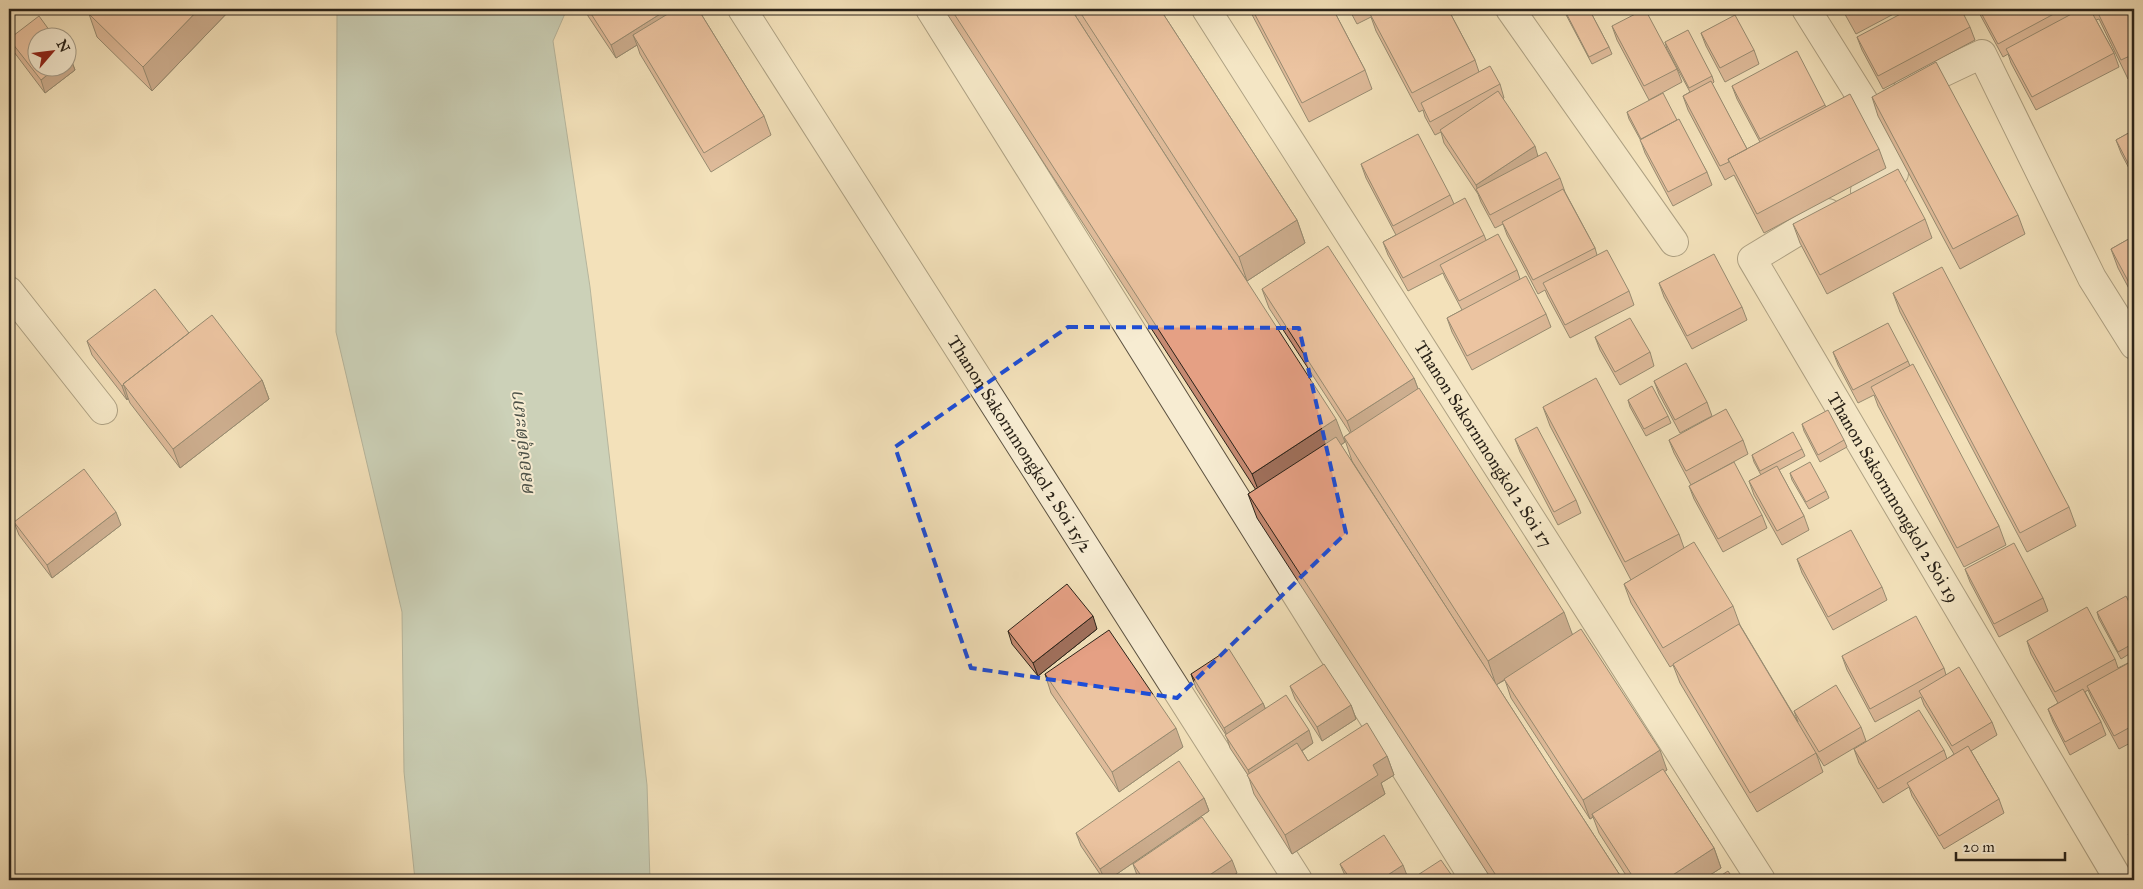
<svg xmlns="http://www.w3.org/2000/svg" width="2143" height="889" viewBox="0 0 2143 889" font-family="'IM FELL Great Primer','Noto Serif Thai',serif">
<rect width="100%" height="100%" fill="#f3e1ba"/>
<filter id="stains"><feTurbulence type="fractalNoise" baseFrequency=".004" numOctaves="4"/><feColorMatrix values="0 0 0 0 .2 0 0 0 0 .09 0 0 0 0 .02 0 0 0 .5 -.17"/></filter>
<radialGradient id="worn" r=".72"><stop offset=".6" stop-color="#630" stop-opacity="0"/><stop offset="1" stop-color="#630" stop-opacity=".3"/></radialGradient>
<path fill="#9dbcb7" stroke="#6f7f78" d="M337,9H567L553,41L590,287L647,785L650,880H415L404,772L402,612L336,332Z"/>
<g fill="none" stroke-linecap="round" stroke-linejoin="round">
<defs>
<g id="street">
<path id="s1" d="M742,9L1298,880"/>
<path d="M930,9L1475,880"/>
<path id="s2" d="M1206,9L1761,880"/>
<path d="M1510,9L1674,242"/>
<path d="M1806,9L1868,108L1893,161L1894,173L1865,191"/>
<path d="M1908,89L1982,54L2092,278L2134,345"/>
<path id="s3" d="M1828,213L1752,259L2119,880"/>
<path d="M9,291L103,410"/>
</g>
</defs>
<use href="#street" stroke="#5c5241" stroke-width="30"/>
<use href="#street" stroke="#f7ecd2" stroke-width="28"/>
</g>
<path fill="#c58a72" stroke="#2a2319" d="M231,9L152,91L97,37L89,14Z
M586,9H698L764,116L771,135L711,172L640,54L637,45L616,58L588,16Z
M944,9H1071L1345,442L1341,445L1623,880H1492L1257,518L1248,494L1256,490Z
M1071,9H1160L1297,220L1305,243L1247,281Z
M1249,9H1333L1365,70L1372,89L1309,122Z
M1349,9H1448L1475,60L1479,72L1500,84L1504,98L1503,99L1538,156L1560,178L1565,192L1595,248L1597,255L1629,291L1634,305L1570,338L1548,297L1545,290L1538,294L1507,235L1503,224L1495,228L1481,202L1478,194L1444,143L1441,132L1435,135L1425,117L1423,110L1419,112L1376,31L1371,17L1357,24Z
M1563,9H1589L1609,47L1612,54L1592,64Z
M1842,9H1903L1856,34Z
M1977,9H2070L2072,14L2078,11L2076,9H2134V76L2128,79L2099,19L2096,20L2114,53L2119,67L2036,110L2011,63L2008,54L2003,57Z
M1612,26L1677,69L1682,82L1649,100L1617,40Z
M1970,27L1975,40L1883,89L1862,50L1857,37Z
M1701,33L1754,50L1759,64L1725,82L1706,46Z
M9,39L70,57L75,70L45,93L14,52Z
M1665,42L1712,76L1714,82L1712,84L1747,149L1760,142L1737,99L1732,86L1825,105L1826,107L1879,149L1886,168L1764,233L1734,175L1725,180L1688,110L1683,96L1690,92L1667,49Z
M1872,97L2018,215L2025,234L1960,269L1878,116Z
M1627,112L1677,120L1707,172L1712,185L1673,206L1645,153L1640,139L1629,119Z
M2134,130V178L2121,153L2116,140Z
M1361,164L1450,195L1454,204L1484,235L1486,240L1517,270L1520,279L1546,314L1551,327L1472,370L1452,332L1447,318L1462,310L1445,278L1443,273L1408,291L1388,255L1383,242L1396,235L1366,178Z
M1925,219L1932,238L1827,294L1800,243L1793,224Z
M2134,236V298L2118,268L2111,249Z
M1659,283L1742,307L1747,320L1692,349L1664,297Z
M1262,289L1414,378L1418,389L1572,634L1667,770L1664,771L1714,848L1721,868L1702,880H1629L1599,833L1593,817L1590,819L1511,698L1505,680L1496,685L1352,461L1344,437L1350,433L1269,308Z
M1893,293L2069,507L2076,526L2027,552L1900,312Z
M189,333L262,380L269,399L180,468L130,403L128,398L127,400L92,355L87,341Z
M1595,337L1650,352L1654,366L1620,385L1600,350Z
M1833,352L1908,361L1910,366L1999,526L2006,545L1964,567L1878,406L1874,395L1858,403L1838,365Z
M1654,381L1707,402L1712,416L1680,433L1659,394Z
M1628,400L1668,416L1671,423L1646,436L1630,407Z
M1543,407L1679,534L1684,548L1733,606L1740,625L1798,722L1794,711L1861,727L1866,741L1824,766L1816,753L1823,772L1757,812L1680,683L1673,665L1670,667L1631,603L1624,584L1631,580L1550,426Z
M1802,424L1844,440L1847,447L1820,462L1804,431Z
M1515,439L1576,500L1581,513L1558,525L1520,452Z
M1669,440H1743L1748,454L1691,485L1674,453Z
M1802,449L1805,456L1779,470L1804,516L1809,530L1782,545L1754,495L1749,481L1761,475L1754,462L1752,455Z
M1790,473L1826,491L1829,498L1809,509L1792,480Z
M1689,486L1762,515L1767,528L1723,552L1694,499Z
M14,522L121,525L52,578L19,535Z
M1797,559L1882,587L1887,600L1833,630L1802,573Z
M1965,569L2043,598L2048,611L1999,637L1970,582Z
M2097,612H2134V651L2121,659L2099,619Z
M1097,629L1038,676L1012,644L1008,631Z
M2027,641L2115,659L2118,668L2134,660V741L2119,749L2092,699L2088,690L2085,692L2101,722L2106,735L2070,755L2053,722L2048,709L2058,703L2031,654Z
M1842,656L1944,668L1946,675L1992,722L1997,735L1971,751L1999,799L2004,813L1944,849L1912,796L1909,787L1883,803L1859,763L1854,749L1944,750L1947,759L1954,754L1924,705L1921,697L1875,722L1847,670Z
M1045,674L1183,747L1119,792L1051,693Z
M1191,674L1263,703L1265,708L1313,743L1302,751L1308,761L1387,756L1394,775L1381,783L1385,794L1292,854L1254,794L1248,775L1230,748L1226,735L1196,688Z
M1290,686L1351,705L1356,719L1322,741L1295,699Z
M1204,798L1209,811L1108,880H1104L1081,846L1076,833Z
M1133,864L1237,873L1226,880H1140L1138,878Z
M1340,864L1408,878L1405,880H1347Z"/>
<path fill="#a0705c" stroke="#2a2319" d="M199,9H231L152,91L143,67Z
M668,9H694L633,35L637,45L616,58L611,45Z
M70,57L75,70L45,93L41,80L56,68H68V59Z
M1535,146L1539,160L1481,198L1476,185Z
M1297,220L1305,243L1247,281L1239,257Z
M1414,378L1421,397L1354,440L1347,421Z
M262,380L269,399L180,468L173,449Z
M124,385L128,398L127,400L122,386Z
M1336,419L1345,442L1261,497L1252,474Z
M116,512L121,525L52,578L47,565Z
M1564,612L1573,636L1496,685L1488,661Z
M1093,616L1097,629L1038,676L1033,663Z
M1263,703L1268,716L1229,741L1224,728Z
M1351,705L1356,719L1322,741L1317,727Z
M1176,728L1183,747L1119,792L1112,772Z
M1309,730L1313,743L1253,783L1248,770Z
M1660,750L1667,770L1594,817L1592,814L1593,817L1590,819L1583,800Z
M1387,756L1394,775L1381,783L1385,794L1292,854L1285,835L1373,765Z
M1204,798L1209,811L1108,880H1105L1100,869Z
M1714,848L1721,868L1702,880H1665Z
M1232,860L1237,873L1226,880H1202Z
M1403,865L1408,878L1405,880H1380Z"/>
<path fill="#e5a084" stroke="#2a2319" d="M94,9H199L143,67L89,14Z
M588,9H668L611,45Z
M676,9H698L764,116L704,153L633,35Z
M951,9H1071L1336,419L1252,474Z
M1078,9H1160L1297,220L1239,257Z
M1252,9H1333L1365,70L1302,103Z
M1375,9H1448L1475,60L1412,93L1369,12Z
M1564,9H1589L1609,47L1589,57Z
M1645,9L1677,69L1644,86L1612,26Z
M1845,9H1860L1849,15Z
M1910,9H1961L1970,27L1878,76L1857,37Z
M1979,9H2063L1998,44Z
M2088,9H2090L2114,53L2032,97L2006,49L2079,10L2080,13Z
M2096,9H2134V54L2121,60Z
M1735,15L1754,50L1720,68L1701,33Z
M39,16L55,38H38V68H56L41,80L9,39Z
M1688,30L1712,76L1689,88L1665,42Z
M1797,51L1825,105L1760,139L1732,86Z
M68,53L70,57L68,59Z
M1936,62L2018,215L1953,249L1872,97Z
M1490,66L1500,84L1430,122L1421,103Z
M1711,81L1747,149L1728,159L1729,162L1720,166L1683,96Z
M1498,91L1535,146L1476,185L1440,130Z
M1663,93L1677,120L1641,139L1627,112Z
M1850,94L1879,149L1757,214L1728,159Z
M1679,119L1707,172L1668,192L1640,140Z
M2134,130V165L2130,167L2116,140Z
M1418,134L1450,195L1393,226L1361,164Z
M1546,152L1560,178L1490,215L1476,189Z
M1898,169L1925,219L1820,275L1793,224Z
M1563,189L1595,248L1533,280L1502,222Z
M1465,198L1484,235L1403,278L1383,242Z
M1498,234L1517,270L1459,301L1440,265Z
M2134,236V292L2111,249Z
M1328,246L1414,378L1347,421L1262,289Z
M1607,250L1629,291L1565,325L1543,283Z
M1714,254L1742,307L1687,336L1659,283Z
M1942,267L2069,507L2020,533L1893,293Z
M1526,276L1546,314L1467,356L1447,318Z
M155,289L189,333L123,384L124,385L122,386L87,341Z
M212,315L262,380L173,449L123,384Z
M1630,318L1650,352L1615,372L1595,337Z
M1888,323L1908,361L1853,390L1833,352Z
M1686,363L1707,402L1675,420L1654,381Z
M1913,364L1999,526L1957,548L1871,387Z
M1596,378L1679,534L1625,562L1543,407Z
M1652,386L1668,416L1644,429L1628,400Z
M1419,388L1564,612L1488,661L1344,437Z
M1726,409L1743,440L1686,471L1669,440Z
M1828,410L1844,440L1818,455L1802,424Z
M1537,427L1576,500L1554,512L1515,439Z
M1793,432L1802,449L1760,471L1752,455Z
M1336,437L1623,880H1499L1248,494Z
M1734,462L1762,515L1718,539L1689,486Z
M1810,462L1826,491L1806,502L1790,473Z
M1777,466L1804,516L1777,531L1749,481Z
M84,469L116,512L47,565L14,522Z
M1851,530L1882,587L1828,617L1797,559Z
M1694,542L1733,606L1663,648L1624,584Z
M2014,543L2043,598L1994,624L1965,569Z
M1067,584L1093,616L1033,663L1008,631Z
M2126,596L2134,612V643L2118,652L2097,612Z
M2087,607L2115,659L2055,692L2027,641Z
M1916,616L1944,668L1870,709L1842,656Z
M1739,624L1816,753L1750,793L1673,664Z
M1581,629L1660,750L1583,800L1504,679Z
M1109,630L1176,728L1112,772L1045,674Z
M1229,649L1263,703L1224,728L1191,674Z
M2134,660V725L2114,736L2087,686Z
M1324,664L1351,705L1317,727L1290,686Z
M1959,667L1992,722L1952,746L1919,691Z
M1836,685L1861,727L1819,752L1794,711Z
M2083,689L2101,722L2065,742L2048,709Z
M1286,695L1309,730L1248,770L1225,735Z
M1919,710L1944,750L1878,789L1854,749Z
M1367,723L1387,756L1373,765L1378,775L1285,835L1247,775L1297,743L1308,761Z
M1968,746L1999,799L1939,836L1907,783Z
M1179,761L1204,798L1100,869L1076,833Z
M1663,769L1714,848L1665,880H1635L1592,814Z
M1202,817L1232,860L1202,880H1144L1133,864Z
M2134,830V845L2128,834Z
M1384,835L1403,865L1380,880H1351L1340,864Z
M1441,860L1455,880H1410Z
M1728,871L1734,880H1714Z"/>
<path d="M0 0H2143V889H0ZM1068,327L1299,328L1346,533L1177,698L971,668L895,447Z" fill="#f3e1ba" fill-opacity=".55" fill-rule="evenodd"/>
<path fill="none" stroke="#1d4ed8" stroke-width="4" stroke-dasharray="10 6" stroke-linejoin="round" d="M1068,327L1299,328L1346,533L1177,698L971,668L895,447Z"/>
<g text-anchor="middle" stroke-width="4" stroke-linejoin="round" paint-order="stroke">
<g font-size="18" fill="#2a2319" stroke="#f7ecd2">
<text dy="6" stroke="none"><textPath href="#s1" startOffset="516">Thanon Sakornmongkol 2 Soi 15/2</textPath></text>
<text dy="6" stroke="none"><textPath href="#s2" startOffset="516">Thanon Sakornmongkol 2 Soi 17</textPath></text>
<text dy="6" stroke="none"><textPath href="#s3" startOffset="366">Thanon Sakornmongkol 2 Soi 19</textPath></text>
</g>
<g font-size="19" font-style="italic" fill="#4c5148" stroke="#f7ecd2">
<text transform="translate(521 444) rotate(-96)" y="7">คลองอุ่ตะเภา</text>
</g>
</g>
<rect width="2143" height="889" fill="none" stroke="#f3e1ba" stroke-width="30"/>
<rect x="10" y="10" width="2123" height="869" fill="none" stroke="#2a2319" stroke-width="2.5"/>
<rect x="15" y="15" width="2113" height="859" fill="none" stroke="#2a2319"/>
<g transform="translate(52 52) rotate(62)"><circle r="24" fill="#f7ecd2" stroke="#a59c88"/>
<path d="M0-4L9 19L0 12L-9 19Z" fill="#8f2418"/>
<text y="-8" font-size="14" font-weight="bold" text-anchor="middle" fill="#2a2319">N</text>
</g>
<path d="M1956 852v8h109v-8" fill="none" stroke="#2a2319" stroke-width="2.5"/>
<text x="1963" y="852" font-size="15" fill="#2a2319" stroke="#f7ecd2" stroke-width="4" paint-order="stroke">20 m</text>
<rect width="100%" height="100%" filter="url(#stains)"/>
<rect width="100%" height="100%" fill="url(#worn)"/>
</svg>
